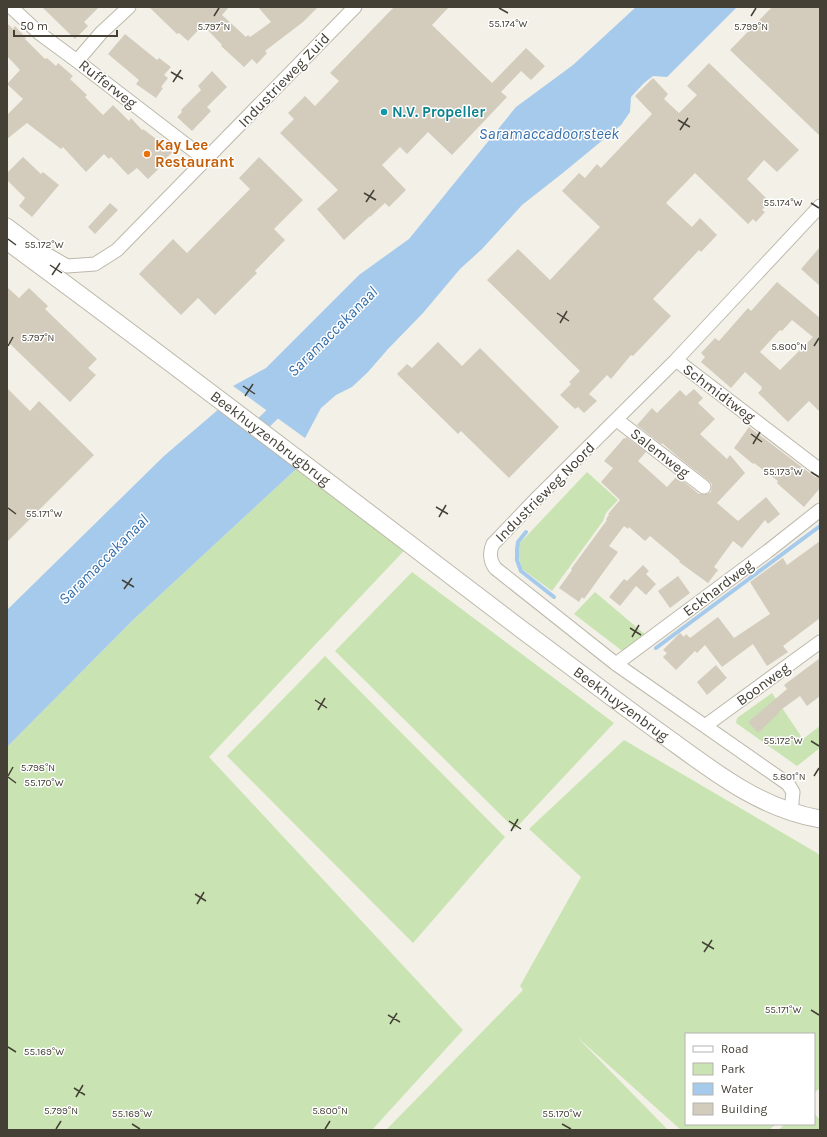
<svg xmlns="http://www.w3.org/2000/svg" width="827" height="1137" viewBox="0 0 827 1137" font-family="Karla,sans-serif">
<rect width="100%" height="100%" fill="#f2f0e7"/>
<path fill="#c9e4b2" d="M307,459L416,538L209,757L463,1030L372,1130H7V747L133,620Z
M587,472L618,500L606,513L603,521L552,591L522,569L519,558V544Z
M412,572L614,723L515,829L335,651Z
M595,592L647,636L625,653L574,614Z
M325,656L505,837L413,943L227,756Z
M772,693L803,739L820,726V748L797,766L736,723L737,718Z
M624,740L817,853L820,856V1088L814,1093V1034H686V1124H776L769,1130H681L577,1037L668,1130H386L523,990L520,986L581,877L529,829Z
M814,1113L820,1120V1130H778L785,1124H814Z"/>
<path fill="#a6caec" d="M636,7H737L667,77L653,76L644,83L631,97L630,112L621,125L564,172L522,205L482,249L460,269L423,313L388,349L368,372L352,387L336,395L321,408L305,438L233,386L266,368L359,275L409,239L516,107L573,65Z
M220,408L307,459L133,620L7,747V610L164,456Z"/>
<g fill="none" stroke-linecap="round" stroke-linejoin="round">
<path stroke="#a6caec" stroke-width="4" d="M526,532L518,542L517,549V560L521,571L554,597
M656,648L820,526"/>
<path stroke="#a6caec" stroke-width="14" d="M251,435L286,401"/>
</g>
<path fill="#d3ccbd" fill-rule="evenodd" d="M42,7H99L84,22L88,26L75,39Z
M149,7H229L222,15L246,37L248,35L250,37L271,22L258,7H318L303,22L265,51L267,53L257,64L252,59L244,67L221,46L222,45L203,25L188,41L179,33L177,34Z
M394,7H449L432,25L492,83L526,48L545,66L531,80L521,71L501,92L507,97L452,155L428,132L407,154L400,147L382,165L406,190L389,207L385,203L370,217V216L344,240L317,209L338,190L280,133L294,119L288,113L305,96L315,106L339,81L330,73Z
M772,7H820V136L730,50Z
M7,23L13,29L15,26L26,38L25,39L45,59L47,58L56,66L58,63L73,76L70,79L87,95L85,97L103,115L113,105L129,121L131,118L142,130L143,129L173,152L166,158L168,160L148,179L137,168L128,175L111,157L109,159L104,154L86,172L63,147L61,149L27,123L7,139V115L23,99L7,84L20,70L7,56Z
M125,34L157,60L159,58L171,67L164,75L168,78L161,87L163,88L156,98L136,84L139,80L108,54Z
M709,63L799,150L777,172L764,160L747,179L770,202L762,210L765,212L756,222L753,219L748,224L695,173L666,203L692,227L700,218L717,235L701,252L699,250L653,299L671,316L633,356L631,355L611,379L607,375L589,394L597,401L584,413L578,407L575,409L560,395L571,384L569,382L580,371L487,280L518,249L550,280L600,227L562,191L579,173L585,178L597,164L601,168L652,114L635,96L653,78L668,94L664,99L679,113L697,95L687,86Z
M212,71L227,87L207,107L211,111L192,131L177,117L182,112L181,110L201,90L198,86Z
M23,157L41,174L43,172L59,185L32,217L19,206L25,198L7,180V173Z
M259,157L303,200L274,229L285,240L255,271L257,273L215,315L198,298L181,315L139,274L173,239L187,253L250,189L239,178Z
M110,203L118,210L95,234L88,227Z
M820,247V286L801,269Z
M777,282L820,318V412L809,401L788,422L758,393L762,389L761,388L762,387L745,372L731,388L701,362L705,357L701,353L715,338L719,341L748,308L751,311ZM792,320L813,337L780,370L760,352L780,330L782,331Z
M7,287L19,298L29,288L48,306L45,309L97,359L88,368L96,375L70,402L7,341Z
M438,342L462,366L480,348L559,427L509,478L461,431L458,434L397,374L407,364L412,368Z
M7,388L30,411L39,401L94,455L7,542Z
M694,389L703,398L698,403L715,419L700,434L727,459L730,455L745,473L717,503L738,521L766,497L780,514L768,524L765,520L742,548L733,541L714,567L718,570L708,583L679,562L680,561L650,536L645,541L629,527L628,529L624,526L609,546L618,552L584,599L582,597L579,602L559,588L572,570L571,569L607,520L606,519L609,515L608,514L620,500L601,482L613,468L604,461L624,438L625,439L626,437L646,452L638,461L667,487L677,476L699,494H707L711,492L712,484L709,481L677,456L662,443L661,444L637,425L652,408L657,413L680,390L686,396Z
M749,427L807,471L815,477L820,478V488L804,507L779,485L777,483L778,481L754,463L753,464L734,448Z
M820,541V618L783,646L788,652L767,666L753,644L722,667L705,645L697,653L695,651L676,670L663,657L667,653L663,650L680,633L684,637L686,634L690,638L718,617L734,638L770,614L750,582L783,558L787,565Z
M643,565L649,571L646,574L656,584L646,595L636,586L620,606L609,597L624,579L627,581Z
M678,576L690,593L670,608L658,591Z
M820,658V696L807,706L800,696L778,712L779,713L758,733L748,722L787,689L784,685Z
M716,665L727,678L707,695L697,682Z"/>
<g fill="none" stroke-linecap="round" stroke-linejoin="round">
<defs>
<path id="minor" d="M11,7L39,33L77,61L206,160
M77,61L101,33L129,7
M7,225L43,252L67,266L95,264L117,250L355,7
M676,360L820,470
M617,420L704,487
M616,664L768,551L820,510
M705,726L820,642
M791,812L793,792L788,784L616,664L495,568C490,561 489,552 493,544L538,497L676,360L820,206"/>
<g id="tertiary">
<path id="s1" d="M7,241C180,368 350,499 521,629C568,664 615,700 662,734C712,770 758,808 820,819"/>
</g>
</defs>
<use href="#minor" stroke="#bdb8aa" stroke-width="15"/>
<use href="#tertiary" stroke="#bdb8aa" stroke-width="19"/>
<use href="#minor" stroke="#fff" stroke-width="13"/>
<use href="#tertiary" stroke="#fff" stroke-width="17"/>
</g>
<path fill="none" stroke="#454036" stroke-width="1.5" d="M499,8L508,13M214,16L219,8M751,16L756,8M171,72L183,79M173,82L181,70M678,120L690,127M680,130L688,118M364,193L376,200M366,202L374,190M811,203L819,208M8,239L16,245M50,265L62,273M52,275L60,263M557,313L569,321M560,323L567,311M8,346L13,337M814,346L819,338M243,386L255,394M245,396L253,384M751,434L762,442M753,444L760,432M811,472L819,477M436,507L448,514M8,508L16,514M439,517L446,505M122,580L134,587M124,589L132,578M630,628L641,635M632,637L639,625M315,700L327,708M318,710L325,698M811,741L819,746M8,776L13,767M814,776L819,768M8,777L16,783M509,821L521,829M511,831L518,819M195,894L206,901M197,904L204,892M702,942L714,949M704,952L712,940M811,1010L819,1015M388,1015L400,1022M390,1024L397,1013M8,1047L16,1052M74,1088L85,1095M76,1097L83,1085M132,1124L140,1129M562,1124L571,1129M56,1129L61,1121M325,1129L330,1121"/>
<circle fill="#0f9aa8" stroke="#fff" stroke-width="1.5" cx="384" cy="112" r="4"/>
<circle fill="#e8710a" stroke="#fff" stroke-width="1.5" cx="147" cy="154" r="4"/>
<g text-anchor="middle" stroke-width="3" stroke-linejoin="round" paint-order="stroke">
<g font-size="15" fill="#454036" stroke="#fff">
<text transform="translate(284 80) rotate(-46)" y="5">Industrieweg Zuid</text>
<text transform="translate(108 84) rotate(38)" y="5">Rufferweg</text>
<text transform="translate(719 393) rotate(37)" y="5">Schmidtweg</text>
<text dy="5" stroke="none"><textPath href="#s1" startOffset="329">Beekhuyzenbrugbrug</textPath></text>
<text transform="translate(660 453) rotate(38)" y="5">Salemweg</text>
<text transform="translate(545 492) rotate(-45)" y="5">Industrieweg Noord</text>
<text transform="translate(718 588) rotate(-37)" y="5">Eckhardweg</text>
<text transform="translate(763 684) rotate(-36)" y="5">Boonweg</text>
<text dy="5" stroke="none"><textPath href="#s1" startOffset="769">Beekhuyzenbrug</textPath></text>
</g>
<g font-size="15" font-weight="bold" fill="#0d838f" stroke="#fff" text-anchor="start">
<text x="392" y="117">N.V. Propeller</text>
</g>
<g font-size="15" font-weight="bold" fill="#c56008" stroke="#fff" text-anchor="start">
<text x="155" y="150">Kay Lee<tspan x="155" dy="17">Restaurant</tspan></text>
</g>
<g font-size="16" font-style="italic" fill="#3670aa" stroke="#fff">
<text x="549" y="139">Saramaccadoorsteek</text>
<text transform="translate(332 331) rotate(-45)" y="6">Saramaccakanaal</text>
<text transform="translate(103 559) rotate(-45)" y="6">Saramaccakanaal</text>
</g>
</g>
<g font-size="10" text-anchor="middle" fill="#454036" stroke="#fff" stroke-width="3" stroke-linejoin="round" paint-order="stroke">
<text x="508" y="27">55.174°W</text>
<text x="214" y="30">5.797°N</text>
<text x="751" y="30">5.799°N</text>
<text x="783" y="206">55.174°W</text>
<text x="44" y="248">55.172°W</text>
<text x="38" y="341">5.797°N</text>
<text x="789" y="350">5.800°N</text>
<text x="783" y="475">55.173°W</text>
<text x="44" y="517">55.171°W</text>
<text x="783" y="744">55.172°W</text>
<text x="38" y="771">5.798°N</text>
<text x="789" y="780">5.801°N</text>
<text x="44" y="786">55.170°W</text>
<text x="783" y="1013">55.171°W</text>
<text x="44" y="1055">55.169°W</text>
<text x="61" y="1114">5.799°N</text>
<text x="330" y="1114">5.800°N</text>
<text x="132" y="1117">55.169°W</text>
<text x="562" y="1117">55.170°W</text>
</g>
<rect width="827" height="1137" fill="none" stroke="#454036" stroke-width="16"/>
<rect x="685" y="1033" width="130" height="92" fill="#ffffff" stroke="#b5b3af"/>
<rect x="693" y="1046" width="20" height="6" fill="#ffffff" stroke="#b5b3af"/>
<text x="721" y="1053" font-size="12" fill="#454036">Road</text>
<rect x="693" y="1063" width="20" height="12" fill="#c9e4b2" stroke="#b5b3af"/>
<text x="721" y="1073" font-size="12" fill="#454036">Park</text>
<rect x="693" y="1083" width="20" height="12" fill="#a6caec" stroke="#b5b3af"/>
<text x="721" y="1093" font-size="12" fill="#454036">Water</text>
<rect x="693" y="1103" width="20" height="12" fill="#d3ccbd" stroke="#b5b3af"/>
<text x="721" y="1113" font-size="12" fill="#454036">Building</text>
<path d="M14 30v6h103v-6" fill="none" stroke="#454036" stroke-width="2"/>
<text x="20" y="30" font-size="12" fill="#454036" stroke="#ffffff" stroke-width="3" paint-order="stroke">50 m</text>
</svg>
